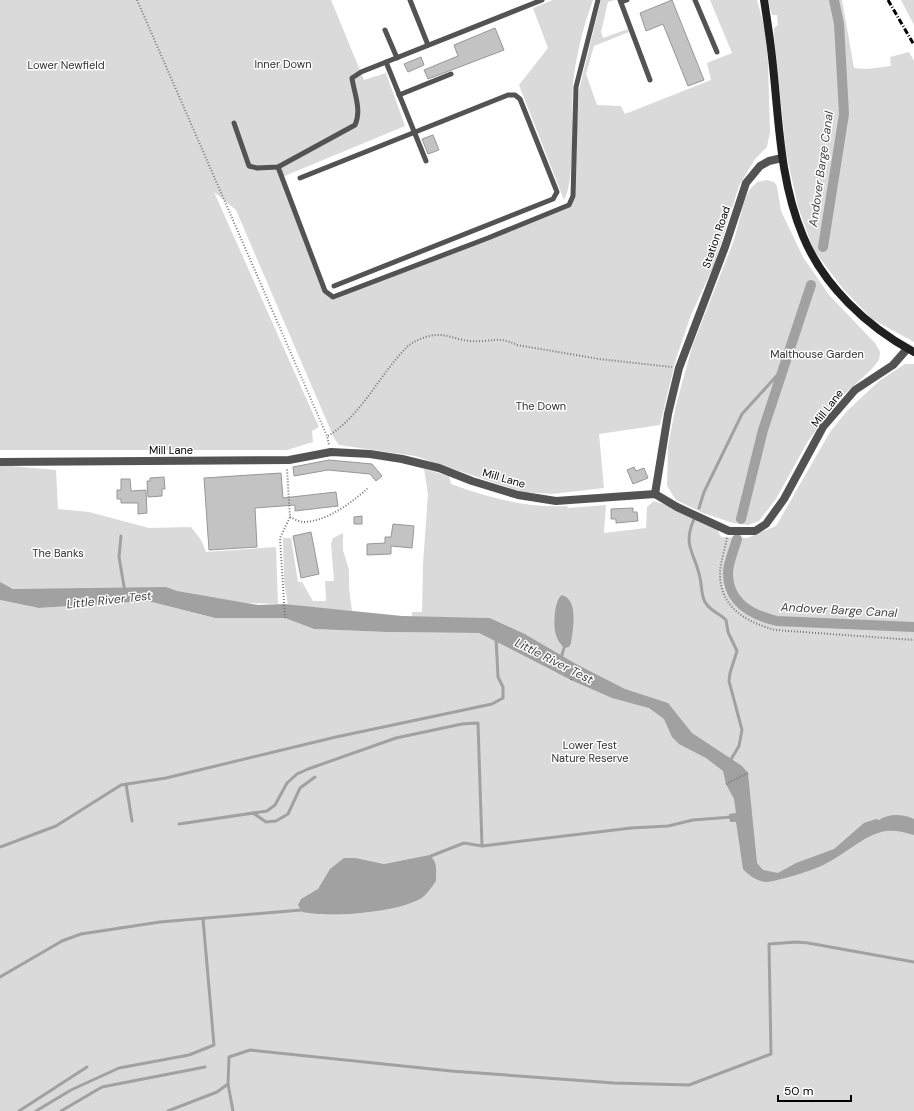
<svg xmlns="http://www.w3.org/2000/svg" width="914" height="1111" font-family="'DM Sans',sans-serif">
	<style>
		.green { fill: #dadada; fill-rule: evenodd }
		.water { fill: #a1a1a1 }
		.lines { fill: none; stroke-linecap: round; stroke-linejoin: round }
		.stream { stroke: #a1a1a1; stroke-width: 3 }
		.canal { stroke: #a1a1a1; stroke-width: 10 }
		.building { fill: #c3c3c3; stroke: #979797 }
		.path { stroke: #757575; stroke-width: 2; stroke-dasharray: 1 2; stroke-linecap: butt }
		.lane { stroke: #535353; stroke-width: 5 }
		.street { stroke: #535353; stroke-width: 8 }
		.secondary { stroke: #202020; stroke-width: 8 }
		.rail { stroke: #000; stroke-width: 3; stroke-dasharray: 6 2 1 2; stroke-linecap: butt }
		.labels { text-anchor: middle; stroke-width: 3; stroke-linejoin: round; paint-order: stroke }
		.park-label { font-size: 11px; fill: #313131; stroke: #fff }
		.street-label { font-size: 11px; fill: #000; stroke: #fff }
		.water-label { font-size: 12px; font-style: italic; fill: #424242; stroke: #fff }
	</style>
	<rect width="100%" height="100%" fill="#fff"/>
	<g class="green">
		<path d="M0,0H331L364,80L386,73L405,126L282,177L325,291L333,297L569,205L573,196L579,90L601,0H615L608,2L601,32L603,38L628,29L629,32L594,46L586,74L597,105L621,106L625,114L711,80L707,63L732,53L710,0H757L765,29L768,62L770,132L767,147L755,159L739,186L714,265L691,315L676,359L660,425L599,434L604,488L552,494L522,492L415,456L339,445L334,438L236,210L214,192L319,427L312,431L313,442L287,450H0Z"/>
		<path d="M553,0H593C583,27 576,56 573,84C571,110 576,182 564,200L519,85L548,48L533,8Z"/>
		<path d="M768,0H842L854,68L867,69L891,66L890,57L909,52L914,61V342L872,319L844,290L815,252L811,243L798,207L786,152L774,36V28L778,25L777,15H772Z"/>
		<path d="M901,0H914V25Z"/>
		<path d="M766,180L774,182L777,186L781,211L803,257L829,295L875,343L880,352L879,360L871,370L839,399L808,441L776,499L759,521L748,525L733,523L703,513L676,500L667,486L668,446L676,405L692,347L734,240L745,199L750,189L757,182Z"/>
		<path d="M905,364H914V1111H0V600L39,608L148,601L215,618H285L314,629L386,632L479,633L557,673L559,654L525,634L490,618L412,617V612H422L423,564L428,494L424,469L449,476L451,484C490,498 526,508 567,506L568,508L606,505L604,533L646,528L647,507L654,501L666,505L717,529L721,537L747,538L776,526L830,432L847,411L879,381ZM429,855L436,881C432,887 427,894 422,898C397,913 330,918 303,912L301,899L313,893L356,858L384,864Z"/>
		<path d="M0,465L56,470L58,509L89,512L149,528L191,527L201,540L206,552L276,547L278,604L58,598L0,586Z"/>
		<path d="M343,533V550L349,570V588L352,611L288,605L284,582L283,538H291L298,582H302L313,601H326L325,581H334L331,544L333,538Z"/>
	</g>
	<g class="water">
		<path d="M0,582L13,589L166,587L177,591L258,605L284,604L402,616L490,618L525,634L576,664L625,689L668,703L692,733L742,766L748,773L757,863L763,870L778,873L796,863L834,849L864,823L876,819L879,820C889,813 903,814 914,819V835C903,832 892,829 881,832C860,838 844,855 825,864C815,870 778,881 767,882C758,882 748,875 743,869L736,822H730L729,814L736,813L734,799L726,784L723,771L706,758L679,744L672,737L664,719L649,708L612,698L571,680L479,633L386,632L314,629L285,618H215L148,601L39,608L0,600Z"/>
		<path d="M562,595C579,600 573,630 571,643L569,647L564,648C561,644 557,640 556,635C553,626 554,600 562,595Z"/>
		<path d="M429,855C438,861 436,871 436,881C432,887 427,894 422,898C397,913 330,918 302,912L298,905L301,899L318,889L330,869L344,858H356L384,864Z"/>
	</g>
	<g class="lines">
		<g class="stream">
			<path d="M699,508L704,492L742,414L782,370"/>
			<path d="M694,519C682,547 695,552 700,578C702,586 701,595 705,602C710,611 719,613 726,620L728,632L737,651L730,673L729,681L742,730L739,746L730,761"/>
			<path d="M121,536L119,557L125,592"/>
			<path d="M561,658L564,648"/>
			<path d="M126,784L132,821"/>
			<path d="M253,813L266,822L276,821L288,814L300,788L315,777"/>
			<path d="M179,824L267,811L275,805L287,783L297,774L308,769L396,738L462,724L478,723L482,846"/>
			<path d="M0,847L56,826L121,785L166,778L336,737L492,704L503,698V687L498,677L496,638"/>
			<path d="M431,856L464,843L482,846L631,828L668,826L693,820L732,817"/>
			<path d="M0,977L62,941L81,934L160,922L301,910"/>
			<path d="M19,1111L87,1067"/>
			<path d="M36,1111L71,1090L119,1068L189,1055L214,1045L203,919"/>
			<path d="M61,1111L102,1087L205,1067"/>
			<path d="M168,1111L217,1092L228,1084"/>
			<path d="M233,1111L228,1084L229,1057L250,1050L451,1071L614,1083L689,1085L771,1054L769,944L797,942L808,943L914,962"/>
		</g>
		<g class="canal">
			<path d="M823,247L844,114L839,24L834,0"/>
			<path d="M741,519L763,430L811,285"/>
			<path d="M737,539C734,550 728,562 728,573C728,603 752,615 777,621L914,627"/>
		</g>
	</g>
	<g class="building">
		<path d="M672,0L704,80L688,86L663,24L646,31L640,13Z"/>
		<path d="M495,28L504,50L428,79L424,70L458,56L454,45Z"/>
		<path d="M421,57L424,65L408,72L404,64Z"/>
		<path d="M433,135L439,150L428,154L422,139Z"/>
		<path d="M329,460L372,464L382,476L376,481L370,474L328,470L294,476L293,467Z"/>
		<path d="M634,467L636,471L644,468L648,478L633,484L627,470Z"/>
		<path d="M281,473L283,498L336,492L338,506L295,511V505L255,508L257,547L209,550L204,478Z"/>
		<path d="M164,477L165,489H162V496L148,497L147,481H150V478Z"/>
		<path d="M121,479H130L131,491L146,490L147,513L138,514V503H121V499H117V490H121Z"/>
		<path d="M633,508V512H637L638,521L616,523V519H611V509Z"/>
		<path d="M362,516V524H354V517Z"/>
		<path d="M393,524L414,526L412,548L391,546V554L367,555V544L385,543V537H391Z"/>
		<path d="M311,532L319,574L301,578L293,536Z"/>
	</g>
	<g class="lines">
		<g class="path">
			<path d="M137,0L327,436L329,445"/>
			<path d="M328,436C362,415 379,375 407,347C413,341 426,336 435,335C447,334 458,340 470,341C491,343 498,335 517,345L599,359L672,367"/>
			<path d="M290,517C294,519 300,522 304,522C328,521 351,503 368,488"/>
			<path d="M727,538C725,549 720,563 720,574C720,608 747,622 775,630L914,640"/>
			<path d="M285,618L280,538L290,517L287,469"/>
			<path d="M571,680L576,664"/>
			<path d="M726,784L748,773"/>
		</g>
		<g class="lane">
			<path d="M410,0L428,45"/>
			<path d="M620,0L650,80"/>
			<path d="M695,0L717,52"/>
			<path d="M621,2L627,0"/>
			<path d="M385,30L397,58"/>
			<path d="M386,62L426,161"/>
			<path d="M399,95L451,74"/>
			<path d="M234,123L249,166L257,168L278,167L355,125C362,110 354,93 352,78L361,72L542,0"/>
			<path d="M278,167L325,291L333,297L488,238L569,205L573,196L576,87L598,0"/>
			<path d="M300,178L508,95H515L520,99L557,192L553,199L334,286"/>
		</g>
		<g class="street">
			<path d="M0,462L289,460L331,452L370,454L402,459L439,468L472,481L518,495L556,501L655,494L677,507L729,531H755L766,524L784,499L823,427L855,390L893,365L907,349"/>
			<path d="M655,494L668,414L679,368L725,247L746,183L760,166L769,161L782,158"/>
		</g>
		<path class="secondary" d="M764,0C767,19 770,38 772,57C779,117 779,179 803,236C823,285 867,327 914,352"/>
		<path class="rail" d="M888,0L914,45"/>
	</g>
	<g class="labels">
		<g class="park-label">
			<text x="283" y="68">Inner Down</text>
			<text x="66" y="69">Lower Newfield</text>
			<text x="817" y="358">Malthouse Garden</text>
			<text x="541" y="410">The Down</text>
			<text x="58" y="557">The Banks</text>
			<text x="590" y="749">Lower Test<tspan x="590" dy="13">Nature Reserve</tspan></text>
		</g>
		<g class="street-label">
			<text transform="translate(716 237) rotate(-71)" y="4">Station Road</text>
			<text transform="translate(827 408) rotate(-52)" y="4">Mill Lane</text>
			<text x="171" y="454">Mill Lane</text>
			<text transform="translate(504 478) rotate(16)" y="4">Mill Lane</text>
		</g>
		<g class="water-label">
			<text transform="translate(821 169) rotate(-82)" y="4">Andover Barge Canal</text>
			<text transform="translate(109 600) rotate(-6)" y="4">Little River Test</text>
			<text transform="translate(839 610) rotate(3)" y="4">Andover Barge Canal</text>
			<text transform="translate(554 661) rotate(27)" y="4">Little River Test</text>
		</g>
	</g>
	<path d="M778 1095v6h73v-6" fill="none" stroke="#000000" stroke-width="2"/>
	<text x="784" y="1095" font-size="12" fill="#000000" stroke="#ffffff" stroke-width="3" paint-order="stroke">50 m</text>
</svg>
